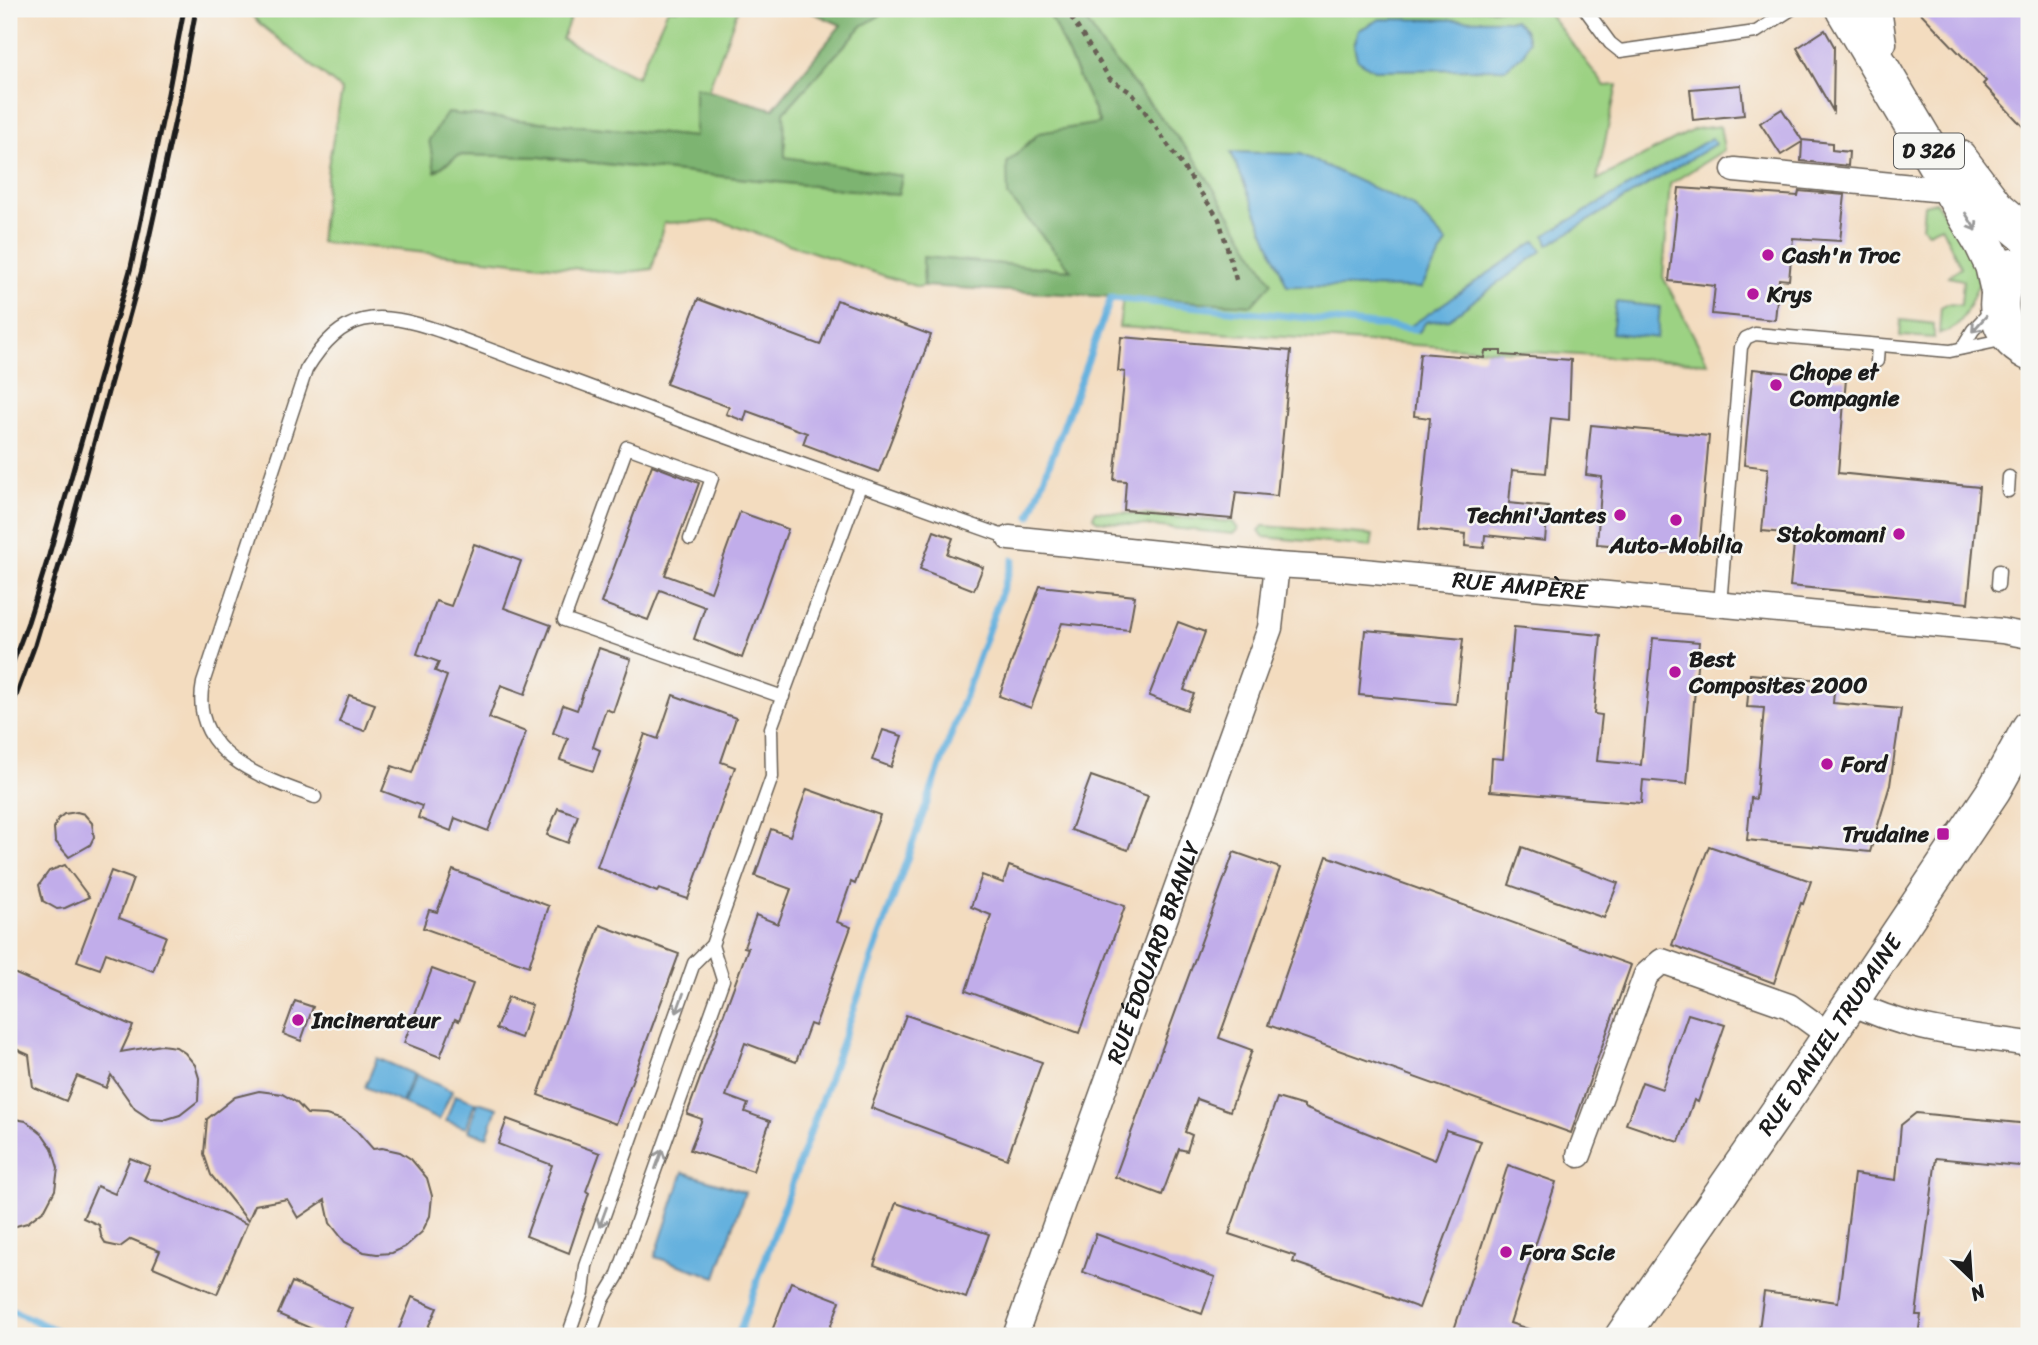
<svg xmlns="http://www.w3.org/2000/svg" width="2038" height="1345" font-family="Sriracha,sans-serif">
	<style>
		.green { fill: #9cd283; stroke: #5c7750; stroke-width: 2 }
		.forest { fill: #7db471; stroke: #4c6846; stroke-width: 2 }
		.water { fill: #65b1de; stroke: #40667d; stroke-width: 2 }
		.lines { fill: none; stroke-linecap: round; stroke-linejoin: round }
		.stream { stroke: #65b1de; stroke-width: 7 }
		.building { fill: #c1adea }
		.lane-casing { stroke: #675f55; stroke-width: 15 }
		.street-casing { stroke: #675f55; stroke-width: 27 }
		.secondary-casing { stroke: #675f55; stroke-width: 36 }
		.primary-casing { stroke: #675f55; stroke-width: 41 }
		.path { stroke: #675f55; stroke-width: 4.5; stroke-dasharray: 5 5; stroke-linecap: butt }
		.lane { stroke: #fff; stroke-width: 12 }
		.street { stroke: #fff; stroke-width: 24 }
		.secondary { stroke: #fff; stroke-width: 33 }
		.primary { stroke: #fff; stroke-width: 38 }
		.rail { stroke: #1c1c1c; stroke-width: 5 }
		.oneway { stroke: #999 }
		.poi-dot { fill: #b5179e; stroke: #f6f6f2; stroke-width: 2.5 }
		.labels { text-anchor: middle; stroke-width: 5; stroke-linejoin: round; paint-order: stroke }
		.shield { fill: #f6f6f2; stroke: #5d5d5c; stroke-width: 2 }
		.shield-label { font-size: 21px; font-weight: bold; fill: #1c1c1c }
		.poi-label { font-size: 23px; font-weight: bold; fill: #1c1c1c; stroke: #f6f6f2; text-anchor: start }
		.street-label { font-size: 23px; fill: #1c1c1c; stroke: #f6f6f2 }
	</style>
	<rect width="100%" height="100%" fill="#f6f6f2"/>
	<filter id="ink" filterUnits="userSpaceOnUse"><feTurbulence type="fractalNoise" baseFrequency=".0143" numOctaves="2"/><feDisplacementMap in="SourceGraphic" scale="14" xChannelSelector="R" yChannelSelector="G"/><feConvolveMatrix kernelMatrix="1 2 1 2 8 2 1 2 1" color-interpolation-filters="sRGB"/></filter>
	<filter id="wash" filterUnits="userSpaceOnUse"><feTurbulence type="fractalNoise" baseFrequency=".00686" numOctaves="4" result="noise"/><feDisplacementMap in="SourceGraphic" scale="28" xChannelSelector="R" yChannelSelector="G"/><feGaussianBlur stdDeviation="1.57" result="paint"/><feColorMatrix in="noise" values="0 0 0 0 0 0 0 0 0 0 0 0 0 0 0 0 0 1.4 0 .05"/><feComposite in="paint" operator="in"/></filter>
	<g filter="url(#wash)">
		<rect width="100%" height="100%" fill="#f3dcbf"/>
		<g class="green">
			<path d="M247,9H574L562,39L637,77L668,9H738L708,91L695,87V137L447,113L436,171L459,155L539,157L898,195L902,176L785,158L784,112L862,26L891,9H1047L1100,124L1046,239L1072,270L923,257L924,286L918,287L719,221L664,223L652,269L620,273L320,242L328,166L342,90L259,23Z"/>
			<path d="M1079,9H1545L1605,86L1617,85L1597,180L1695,129L1720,126L1724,150L1670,184L1663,277L1708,363L1119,327L1123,297L1252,305L1153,107L1102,46Z"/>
			<path d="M1936,202L1973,256L1979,284C1968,304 1965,329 1939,334L1941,307L1947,304L1961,305L1963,280L1948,277L1961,267L1941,226L1928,232L1922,227L1924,205Z"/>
			<path d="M2029,278V326C2015,313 2015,291 2029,278Z"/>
			<path d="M1901,320L1934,324V338L1900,336Z"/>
			<path d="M1095,511L1233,522L1238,529L1233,534L1098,521L1093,517Z"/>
			<path d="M1263,526H1265L1373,535L1371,547L1263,537L1259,531Z"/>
		</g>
		<g class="forest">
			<path d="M804,9H891L862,26L784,112L785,157L902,176L898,195L539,157L459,155L435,171L429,140L447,113L695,137V87L773,109L841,25Z"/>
			<path d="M1047,9H1079L1102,46L1196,160L1272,283L1252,305L924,286L923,257L1071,270L1008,196L1007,163L1039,133L1100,123Z"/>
		</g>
		<g class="water">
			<path d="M1380,19L1515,20L1525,29L1529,41L1524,54L1505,69L1374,70L1357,59L1354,45L1359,30Z"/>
			<path d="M1712,138L1715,144L1548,245L1545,235Z"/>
			<path d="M1231,152L1300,154L1413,206L1447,243L1421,288L1287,286Z"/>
			<path d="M1536,241L1542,251L1449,319L1426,322L1419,332L1406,329Z"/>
			<path d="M1616,302L1660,307L1657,338L1612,333Z"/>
			<path d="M377,1058L414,1074L402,1103L365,1087Z"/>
			<path d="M416,1075L452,1091L439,1120L403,1104Z"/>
			<path d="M455,1095L475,1102L466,1128L446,1121Z"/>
			<path d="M478,1102L497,1108L487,1137L468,1131Z"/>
			<path d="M683,1172L745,1192L716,1277L655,1257Z"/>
		</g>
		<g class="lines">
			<g class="stream">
				<path d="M1030,516L1111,298L1415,329"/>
				<path d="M9,1309L68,1336"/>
				<path d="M738,1336L1013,560"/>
			</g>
		</g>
		<g id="blocks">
			<g class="building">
				<path d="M1917,9H2029V133L1983,84L1986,81Z"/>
				<path d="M1825,30L1834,46L1833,111L1797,48Z"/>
				<path d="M1741,85L1744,115L1693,120L1690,89Z"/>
				<path d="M1782,109L1802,140L1832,143V150L1849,152L1848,166L1801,161L1802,142L1781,155L1760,123Z"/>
				<path d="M1679,188L1798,196L1799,191L1845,195L1840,241L1793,238L1789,280L1779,279L1775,320L1712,314L1715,286L1669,281Z"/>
				<path d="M698,299L820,345L837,300L931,335L879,472L803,444L807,433L747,411L744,421L726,414L729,407L666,384Z"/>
				<path d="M1121,337L1291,351L1277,496L1236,492L1232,519L1124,510L1126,481L1114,480L1125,372L1118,371Z"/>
				<path d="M1485,351H1501V355L1571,360L1569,420L1551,418L1546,473L1512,470L1509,503L1548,507L1545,541L1485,535L1484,548L1465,546L1466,534L1419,529L1430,418L1414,416L1420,353L1484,358Z"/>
				<path d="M1753,369L1846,379L1838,473L1979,487L1968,603L1790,586L1795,534L1762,531L1768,468L1744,465Z"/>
				<path d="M1591,425L1709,436L1699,552L1597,544L1602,477L1586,475Z"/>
				<path d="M652,465L699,483L665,575L711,592L740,512L788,529L742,658L694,639L705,607L660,590L648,620L601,603Z"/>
				<path d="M934,531L953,538L947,554L983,567L974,590L920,569Z"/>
				<path d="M474,544L521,561L504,608L551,625L525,694L501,685L489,718L526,732L488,831L455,818L451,831L418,818L422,806L382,791L392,766L412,773L447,676L435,671L439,662L417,654L436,601L451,606Z"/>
				<path d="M1040,586L1135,596L1129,630L1062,623L1031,708L999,696Z"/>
				<path d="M1178,622L1205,632L1184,690L1194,694L1187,710L1149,696Z"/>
				<path d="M1514,627L1601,635L1594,714L1602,715L1597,761L1641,765L1653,638L1699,642L1687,784L1643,780L1641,803L1490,791L1492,758L1503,759Z"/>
				<path d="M1365,630L1463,639L1456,704L1359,695Z"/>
				<path d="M599,648L631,659L613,712L606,709L593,747L600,750L593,771L560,760L568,739L553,733L563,705L577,710Z"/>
				<path d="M1750,674L1835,681L1833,703L1901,709L1890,785L1870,852L1747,840L1751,798L1756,799L1764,708L1747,707Z"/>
				<path d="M349,695L375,704L365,731L339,722Z"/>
				<path d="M673,695L736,718L721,762L735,767L688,899L659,889L657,892L597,867L645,734L658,739Z"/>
				<path d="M883,730L902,736L891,767L872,760Z"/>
				<path d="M1091,776L1148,796L1128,850L1071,830Z"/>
				<path d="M807,789L880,815L855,884L851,882L837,922L851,927L815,1026L810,1024L796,1062L745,1043L726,1096L748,1104L745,1112L770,1121L753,1171L690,1150L702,1119L687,1114L748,948L744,947L756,915L778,924L791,889L755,876L771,829L790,836Z"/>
				<path d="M558,808L578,815L568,843L547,835Z"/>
				<path d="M77,812L84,814L92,823L94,837L90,845L69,857L55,841L54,828L58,819L64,814Z"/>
				<path d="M1709,846L1811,881L1803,904L1801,903L1774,983L1672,945Z"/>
				<path d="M1522,847L1618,883L1604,918L1509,885Z"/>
				<path d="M1234,852L1280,868L1219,1038L1252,1050L1230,1111L1197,1099L1185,1132L1192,1135L1187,1151L1179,1149L1162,1195L1115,1177Z"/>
				<path d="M1327,856L1631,965L1571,1133L1268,1025Z"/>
				<path d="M65,865L89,897L65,908L57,909L43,901L39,885L49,871Z"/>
				<path d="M1009,866L1125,906L1079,1033L966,991L991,915L971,907L982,875L1003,883Z"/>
				<path d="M453,870L549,906L529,966L423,928L429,910L437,912Z"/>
				<path d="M111,871L133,879L119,918L166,936L153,971L106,953L100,969L77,961Z"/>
				<path d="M600,925L679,954L616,1124L538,1095Z"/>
				<path d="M432,969L473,984L459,1021L455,1019L440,1057L404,1043Z"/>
				<path d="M9,971L133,1026L121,1052L161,1045L176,1047L185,1053L195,1065L199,1078L198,1101L180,1115L164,1120L150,1119L135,1109L111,1075L106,1088L77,1076L66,1101L33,1087L29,1055L9,1046Z"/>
				<path d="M508,997L532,1005L521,1038L496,1029Z"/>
				<path d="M295,1001L313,1007L301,1041L283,1034Z"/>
				<path d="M1688,1014L1725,1025L1698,1102L1694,1100L1679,1142L1626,1124L1642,1082L1662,1089Z"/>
				<path d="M906,1015L1042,1062L1007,1159L871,1108Z"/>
				<path d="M259,1091L282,1094L296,1102L307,1114L326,1115L343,1120L357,1131L373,1149L382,1148L400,1152L411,1159L427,1178L432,1196L430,1216L422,1232L405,1247L392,1253L377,1254L364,1252L345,1242L330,1223L325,1200L298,1218L287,1199L255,1205L248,1221L211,1175L204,1154L207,1119L235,1097Z"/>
				<path d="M1277,1098L1304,1106V1108L1435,1160L1446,1130L1481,1141L1419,1308L1384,1295V1293L1293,1262L1295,1256L1229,1234Z"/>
				<path d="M1916,1113L2029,1124V1167L1936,1158L1916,1315H1921L1918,1336H1758L1764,1292L1838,1302L1854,1174L1896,1180L1901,1125Z"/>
				<path d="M9,1118L26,1121L43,1135L52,1148L58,1168L55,1190L45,1209L27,1223L9,1228Z"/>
				<path d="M507,1119L600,1153L586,1191L589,1193L569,1253L526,1236L552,1165L498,1144Z"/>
				<path d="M130,1158L150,1166L144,1180L247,1224L217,1294L153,1267L160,1251L131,1239L120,1247L106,1244L101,1236L99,1225L83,1218L97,1186L115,1194Z"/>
				<path d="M1508,1165L1556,1182L1510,1323L1541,1333V1336H1452Z"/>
				<path d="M896,1203L989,1234L966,1298L874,1265Z"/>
				<path d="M1096,1234L1215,1277L1202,1314L1083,1272Z"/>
				<path d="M292,1282L353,1309L341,1336H328L278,1314Z"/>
				<path d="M791,1282L840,1301L827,1336H770Z"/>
				<path d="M412,1297L437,1308L424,1336H396Z"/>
			</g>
		</g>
	</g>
	<g filter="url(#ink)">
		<use href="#blocks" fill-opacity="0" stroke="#675f55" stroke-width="2"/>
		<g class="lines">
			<defs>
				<g id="lane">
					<path d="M1585,9L1610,43L1620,51L1756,32L1792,9"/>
					<path d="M1962,348L1973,330L1992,310"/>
					<path d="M1877,361L1878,345"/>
					<path d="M2008,491L2009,477"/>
					<path d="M690,539L712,478L627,447L564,620L783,697"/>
					<path d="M1998,585L1999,571"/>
					<path d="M1720,605L1741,347L1746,338L1755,334L1950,351L2006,339"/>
					<path d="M315,797C262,778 189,754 203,683L306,370C343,309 378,310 440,331L709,431L1009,538"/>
					<path d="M568,1336L583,1293L586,1266L694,963L712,945L772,777L771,728L860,486"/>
					<path d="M590,1336L603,1300L617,1277L723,980L712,945"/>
				</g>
				<g id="street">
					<path d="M1879,9L1884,43"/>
					<path d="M1734,170L1934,189L1949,187"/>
					<path id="s1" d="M1009,538L1277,565L1342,569L2002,631L2029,636"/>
					<path d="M1851,1002C1906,1031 1969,1035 2029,1044"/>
					<path d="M1579,1155L1646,975L1662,961L1789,1006L1829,1035"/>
					<path id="s2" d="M1015,1336L1270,628L1277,565"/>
				</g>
				<g id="secondary">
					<path id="s3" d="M1622,1336L1800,1079L1994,790L2029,727"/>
				</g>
				<g id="primary">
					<path d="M1845,9L1983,242L1994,265L2000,291"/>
					<path d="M1958,159L1995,208L2029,237"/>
					<path d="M2013,268C1990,296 1996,334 2029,351"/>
				</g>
			</defs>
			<use href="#lane" class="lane-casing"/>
			<use href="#street" class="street-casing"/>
			<use href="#secondary" class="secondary-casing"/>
			<use href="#primary" class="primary-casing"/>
			<path class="path" d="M1066,9L1110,79L1132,93L1219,219L1237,283"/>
			<use href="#lane" class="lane"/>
			<use href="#street" class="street"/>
			<use href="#secondary" class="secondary"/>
			<use href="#primary" class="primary"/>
			<g class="rail">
				<path d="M9,673L28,622L49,555L131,267L167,99L184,9"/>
				<path d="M9,715L35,645L70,529L142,270L179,102L196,9"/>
			</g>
		</g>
		<defs><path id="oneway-shaft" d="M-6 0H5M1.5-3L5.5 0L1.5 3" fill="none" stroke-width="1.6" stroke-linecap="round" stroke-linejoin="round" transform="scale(1.75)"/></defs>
		<g class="oneway">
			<use href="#oneway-shaft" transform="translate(1971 222) rotate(58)"/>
			<use href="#oneway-shaft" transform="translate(1979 324) rotate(132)"/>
			<use href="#oneway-shaft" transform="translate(680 1003) rotate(110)"/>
			<use href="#oneway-shaft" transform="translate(659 1159) rotate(-70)"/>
			<use href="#oneway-shaft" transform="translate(603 1217) rotate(110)"/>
		</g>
	</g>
	<g class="poi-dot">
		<circle cx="1768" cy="255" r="7"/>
		<circle cx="1753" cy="294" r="7"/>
		<circle cx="1776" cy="385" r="7"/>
		<circle cx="1620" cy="515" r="7"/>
		<circle cx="1676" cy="520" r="7"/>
		<circle cx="1899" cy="534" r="7"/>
		<circle cx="1675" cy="672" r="7"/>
		<circle cx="1827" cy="764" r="7"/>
		<rect x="1936" y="827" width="14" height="14" rx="3.5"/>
		<circle cx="298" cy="1020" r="7"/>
		<circle cx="1506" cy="1252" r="7"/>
	</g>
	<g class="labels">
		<rect class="shield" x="1894" y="133.5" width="70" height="35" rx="5"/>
		<g class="shield-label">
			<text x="1929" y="158">D 326</text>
		</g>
		<g class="poi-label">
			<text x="1782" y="263">Cash'n Troc</text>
			<text x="1767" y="302">Krys</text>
			<text x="1790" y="380">Chope et<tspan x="1790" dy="26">Compagnie</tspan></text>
			<text x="1606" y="523" text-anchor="end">Techni'Jantes</text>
			<text x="1885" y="542" text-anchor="end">Stokomani</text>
			<text x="1676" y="553" text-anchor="middle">Auto-Mobilia</text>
			<text x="1689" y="667">Best<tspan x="1689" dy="26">Composites 2000</tspan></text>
			<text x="1841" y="772">Ford</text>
			<text x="1929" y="842" text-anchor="end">Trudaine</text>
			<text x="312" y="1028">Incinerateur</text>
			<text x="1520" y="1260">Fora Scie</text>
		</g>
		<g class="street-label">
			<text dy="8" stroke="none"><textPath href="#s1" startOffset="513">RUE AMPÈRE</textPath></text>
			<text dy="8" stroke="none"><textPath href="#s2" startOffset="408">RUE ÉDOUARD BRANLY</textPath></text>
			<text dy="8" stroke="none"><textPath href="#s3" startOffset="366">RUE DANIEL TRUDAINE</textPath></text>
		</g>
	</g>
	<rect width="2038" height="1345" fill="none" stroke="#f6f6f2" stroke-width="35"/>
	<g transform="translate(1971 1278) rotate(155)" stroke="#f6f6f2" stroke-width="5" paint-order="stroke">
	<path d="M0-5L12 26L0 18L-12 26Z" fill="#1c1c1c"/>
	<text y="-10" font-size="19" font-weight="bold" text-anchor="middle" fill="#1c1c1c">N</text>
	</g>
</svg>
